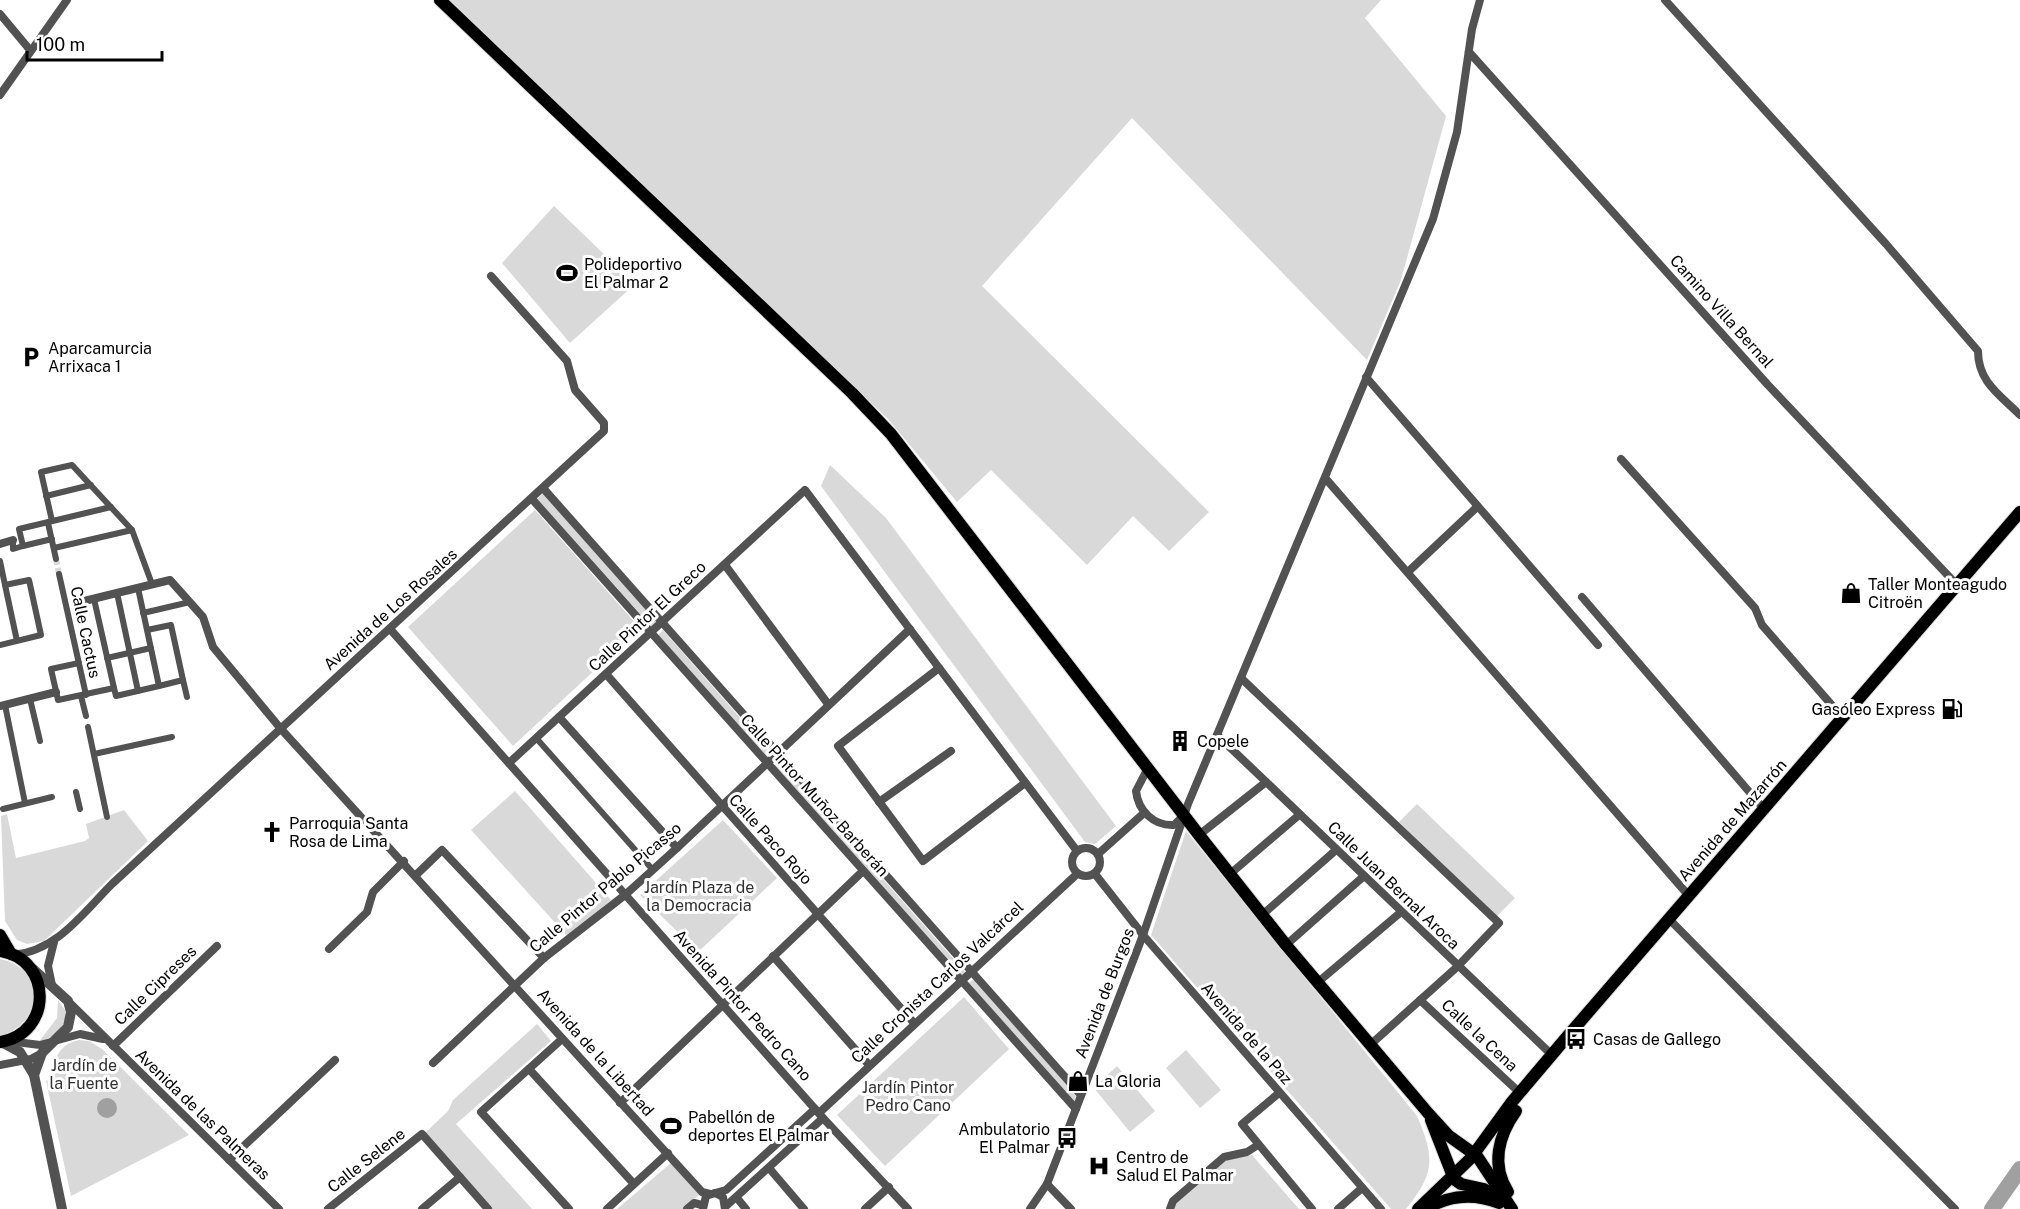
<svg xmlns="http://www.w3.org/2000/svg" width="2020" height="1209" font-family="'Public Sans',sans-serif">
	<style>
		.green { fill: #d9d9d9 }
		.water { fill: #a0a0a0 }
		.lines { fill: none; stroke-linecap: round; stroke-linejoin: round }
		.river { stroke: #a0a0a0; stroke-width: 16 }
		.pedestrian-tunnel { stroke: #d9d9d9; stroke-width: 6; stroke-dasharray: 6 3; stroke-linecap: butt }
		.primary-casing { stroke: #dbdbdb; stroke-width: 14 }
		.pedestrian { stroke: #525252; stroke-width: 6 }
		.minor { stroke: #525252; stroke-width: 8 }
		.tertiary { stroke: #525252; stroke-width: 10 }
		.primary { stroke: #000; stroke-width: 12 }
		.labels { text-anchor: middle; stroke-width: 6; stroke-linejoin: round; paint-order: stroke }
		.poi-label { font-size: 16px; fill: #000; stroke: #fff; text-anchor: start }
		.street-label { font-size: 16px; fill: #000; stroke: #fff }
		.park-label { font-size: 16px; fill: #303030; stroke: #fff }
	</style>
	<rect width="100%" height="100%" fill="#fff"/>
	<g class="green">
		<path d="M444,0H1381L1365,18L1446,116L1401,280L1367,360L1132,118L982,286L1209,512L1169,551L1133,516L1087,565L991,470L957,502L888,419Z"/>
		<path d="M554,206L635,284L570,343L502,263Z"/>
		<path d="M830,465L886,518L1116,826L1095,844L1085,842L821,486Z"/>
		<path d="M543,493L657,622L652,627L537,499Z"/>
		<path d="M535,510L640,628L513,746L408,627Z"/>
		<path d="M663,630L772,754L767,758L658,635Z"/>
		<path d="M779,761L966,973L963,977L773,766Z"/>
		<path d="M515,791L611,900L568,937L471,830Z"/>
		<path d="M1417,804L1515,898L1496,917L1399,822Z"/>
		<path d="M124,810L148,841L44,941L27,944L17,940L5,921L1,816L7,814L16,858L85,841L89,838L86,824Z"/>
		<path d="M723,820L777,878L698,952L640,895Z"/>
		<path d="M1186,831L1417,1116C1435,1158 1435,1173 1406,1209H1391L1151,935Z"/>
		<path d="M0,959C47,969 44,1023 0,1036Z"/>
		<path d="M974,979L1076,1096L1074,1103L968,983Z"/>
		<path d="M964,997L1009,1049L885,1166L837,1115Z"/>
		<path d="M58,1000L65,1010V1022L53,1036L38,1043L57,1018Z"/>
		<path d="M537,1024L551,1041L456,1124L532,1209H489L425,1133L448,1111L453,1100Z"/>
		<path d="M79,1040L89,1041L102,1049L189,1135L71,1196L46,1081L53,1078C53,1059 59,1044 79,1040Z"/>
		<path d="M1186,1050L1221,1090L1200,1108L1166,1068Z"/>
		<path d="M1117,1066L1155,1111L1130,1132L1094,1088Z"/>
		<path d="M1252,1155L1299,1209H1174L1176,1202L1226,1160Z"/>
		<path d="M671,1163L699,1195L682,1209H617Z"/>
	</g>
	<circle class="water" cx="107" cy="1108" r="10"/>
	<g class="lines">
		<path class="river" d="M1992,1209L2020,1169"/>
		<path class="pedestrian-tunnel" d="M56,559L59,574"/>
		<defs>
			<g id="primary">
				<path d="M440,0L852,393L891,434L1199,835L1286,945L1428,1113L1449,1136L1477,1156L1512,1209"/>
				<path d="M0,935L11,954"/>
				<path d="M0,951C53,959 53,1034 0,1042"/>
				<path d="M1431,1120L1454,1179L1461,1184L1484,1189L1502,1200"/>
				<path d="M1508,1192C1491,1165 1498,1136 1516,1111"/>
				<path d="M1418,1209L1471,1158L1511,1103L1566,1038L2020,512"/>
				<path d="M1426,1209C1449,1195 1473,1193 1499,1203"/>
			</g>
		</defs>
		<use href="#primary" class="primary-casing"/>
		<g class="pedestrian">
			<path d="M46,496L91,485"/>
			<path d="M52,521L41,472L72,465L132,530L152,584"/>
			<path d="M48,523L56,559"/>
			<path d="M13,540V549L23,546L19,529L111,507"/>
			<path d="M23,546L52,539"/>
			<path d="M54,548L132,530"/>
			<path d="M0,561L5,585"/>
			<path d="M59,574L86,695"/>
			<path d="M138,588L159,686L183,680L171,625L147,630"/>
			<path d="M117,593L138,691"/>
			<path d="M94,599L114,688"/>
			<path d="M143,613L190,602"/>
			<path d="M0,645L41,635L29,580L5,585L17,641"/>
			<path d="M107,658L151,648"/>
			<path d="M79,663L51,669L58,700L114,688L116,696L159,686"/>
			<path d="M183,680L187,697"/>
			<path d="M81,696L86,716"/>
			<path d="M30,699L40,741"/>
			<path d="M5,705L25,803"/>
			<path d="M88,727L107,817"/>
			<path d="M537,739L653,870"/>
			<path d="M94,754L172,737"/>
			<path d="M76,792L80,809"/>
			<path d="M3,809L52,797"/>
		</g>
		<g class="minor">
			<path d="M1665,0L1886,244L1978,351C1978,382 2000,395 2020,415"/>
			<path d="M0,14L30,50"/>
			<path d="M1469,52L1768,385L1957,585"/>
			<path d="M0,95L67,0"/>
			<path d="M1366,377L1598,645"/>
			<path d="M1621,459L1755,608L1762,625L1843,718"/>
			<path d="M1326,479L1689,896"/>
			<path d="M543,488L1081,1095"/>
			<path d="M532,499L1076,1109"/>
			<path d="M0,544L13,540"/>
			<path d="M725,565L828,704"/>
			<path d="M1409,571L1477,507"/>
			<path d="M1582,597L1764,809"/>
			<path d="M76,603L170,580L203,617L213,647L281,729L702,1192L710,1194"/>
			<path d="M390,629L823,1118L908,1209"/>
			<path d="M939,668L838,746L923,861L1025,783"/>
			<path d="M606,674L914,1023"/>
			<path d="M1241,678L1499,923L1457,967L1370,1045"/>
			<path d="M0,706L56,692"/>
			<path d="M559,717L677,848"/>
			<path d="M1217,735L1552,1055"/>
			<path d="M509,763L805,490L1077,851"/>
			<path d="M1148,768L1136,791C1138,811 1154,826 1174,825L1181,818"/>
			<path d="M879,802L951,751"/>
			<path d="M1199,835L1266,782"/>
			<circle cx="1086" cy="862" r="14"/>
			<path d="M1098,854L1144,813"/>
			<path d="M1095,874L1143,935L1381,1209"/>
			<path d="M1230,874L1299,815"/>
			<path d="M416,875L442,850L544,958"/>
			<path d="M1262,915L1336,850"/>
			<path d="M1669,919L1955,1209"/>
			<path d="M1286,945L1364,876"/>
			<path d="M329,949L367,912L373,892L404,861"/>
			<path d="M13,955C57,951 83,913 112,884L604,431V423L575,390L567,361L491,276"/>
			<path d="M773,956L869,1065"/>
			<path d="M1317,983L1401,912"/>
			<path d="M52,985L48,966L54,942"/>
			<path d="M1420,1000L1520,1093"/>
			<path d="M68,1001L279,1209"/>
			<path d="M562,1039L481,1112L569,1209"/>
			<path d="M8,1041L40,1045L80,1034L103,1039"/>
			<path d="M113,1046L217,946"/>
			<path d="M433,1063L544,958L625,895L677,848L910,629"/>
			<path d="M0,1065L31,1059L42,1053"/>
			<path d="M529,1069L634,1184"/>
			<path d="M1279,1093L1242,1124L1312,1209"/>
			<path d="M620,1103L863,871"/>
			<path d="M819,1113L1077,874"/>
			<path d="M229,1160L335,1060"/>
			<path d="M769,1168L804,1209"/>
			<path d="M1047,1184L1071,1209"/>
			<path d="M715,1193L726,1190L815,1109"/>
			<path d="M737,1198L746,1209"/>
			<path d="M726,1206L823,1118"/>
			<path d="M328,1209L422,1134L488,1209"/>
			<path d="M422,1209L460,1177"/>
			<path d="M607,1209L668,1153"/>
			<path d="M687,1209L694,1203L702,1205"/>
			<path d="M703,1209L706,1196L715,1193L723,1197L725,1209"/>
			<path d="M865,1209L889,1187"/>
			<path d="M1030,1209L1047,1184L1143,935L1188,804L1433,219L1457,132L1472,29L1480,0"/>
			<path d="M1170,1209L1173,1201L1224,1157L1247,1152L1258,1145"/>
			<path d="M1338,1209L1362,1188"/>
		</g>
		<g class="tertiary">
			<path d="M33,969L68,1001L71,1012L68,1027L42,1053L34,1075"/>
			<path d="M1,1042L20,1052L34,1075L62,1209"/>
		</g>
		<use href="#primary" class="primary"/>
	</g>
	<defs>
		<symbol id="stadium-bare" viewBox="-9 -9 18 18"><path d="M0-5a6.5 5 0 1 0 0 10a6.5 5 0 1 0 0-10ZM-3.5-1.8h7v3.6h-7Z" fill="#000" stroke="#fff" stroke-width="2.5" paint-order="stroke"/></symbol>
		<symbol id="parking-bare" viewBox="-9 -9 18 18"><path d="M-3.5-5.5H1a3.5 3.5 0 0 1 0 7H-1V5.5H-3.5ZM-1-3.4V-.6H.8a1.4 1.4 0 0 0 0-2.8Z" fill="#000" stroke="#fff" stroke-width="2.5" paint-order="stroke"/></symbol>
		<symbol id="shop-bare" viewBox="-9 -9 18 18"><path d="M-5-2.5h2.3a2.7 3.5 0 0 1 5.4 0H5L5.5 6h-11ZM-1.5-2.5h3a1.5 2.3 0 0 0-3 0Z" fill="#000" stroke="#fff" stroke-width="2.5" paint-order="stroke"/></symbol>
		<symbol id="fuel-bare" viewBox="-9 -9 18 18"><path d="M-5.5-6h7V0h2V4h1.3V-2.5L3-4.5l.8-.8L6-3V5H2.5V1h-1V6h-7ZM-4.2-4.7v3.2H.2V-4.7Z" fill="#000" stroke="#fff" stroke-width="2.5" paint-order="stroke"/></symbol>
		<symbol id="building-bare" viewBox="-9 -9 18 18"><path d="M-4-6H4V6H1V3H-1V6H-4ZM-2.5-4.3h1.7v1.8h-1.7ZM.8-4.3h1.7v1.8H.8ZM-2.5-1h1.7V.8h-1.7ZM.8-1h1.7V.8H.8Z" fill="#000" stroke="#fff" stroke-width="2.5" paint-order="stroke"/></symbol>
		<symbol id="church-bare" viewBox="-9 -9 18 18"><path d="M-1.2-6h2.4v3.5h3.3v2.4h-3.3V6h-2.4V-.1h-3.3v-2.4h3.3Z" fill="#000" stroke="#fff" stroke-width="2.5" paint-order="stroke"/></symbol>
		<symbol id="bus-bare" viewBox="-9 -9 18 18"><path d="M-5-6H5V4H4V6H2V4H-2V6H-4V4H-5ZM-3.5-4V0h7V-4ZM-3.5 1.2v1.5H-2V1.2ZM2 1.2v1.5H3.5V1.2Z" fill="#000" stroke="#fff" stroke-width="2.5" paint-order="stroke"/></symbol>
		<symbol id="hospital-bare" viewBox="-9 -9 18 18"><path d="M-5-5h3v3.5h4V-5h3V5h-3V1.5h-4V5h-3Z" fill="#000" stroke="#fff" stroke-width="2.5" paint-order="stroke"/></symbol>
	</defs>
	<g fill-rule="evenodd">
		<use href="#stadium-bare" x="552" y="258" width="30" height="30"/>
		<use href="#parking-bare" x="16" y="342" width="30" height="30"/>
		<use href="#shop-bare" x="1836" y="578" width="30" height="30"/>
		<use href="#fuel-bare" x="1937" y="694" width="30" height="30"/>
		<use href="#building-bare" x="1165" y="726" width="30" height="30"/>
		<use href="#church-bare" x="257" y="817" width="30" height="30"/>
		<use href="#bus-bare" x="1561" y="1024" width="30" height="30"/>
		<use href="#shop-bare" x="1063" y="1066" width="30" height="30"/>
		<use href="#stadium-bare" x="656" y="1111" width="30" height="30"/>
		<use href="#bus-bare" x="1052" y="1123" width="30" height="30"/>
		<use href="#hospital-bare" x="1084" y="1151" width="30" height="30"/>
	</g>
	<g class="labels">
		<g class="poi-label">
			<text x="584" y="270">Polideportivo<tspan x="584" dy="18">El Palmar 2</tspan></text>
			<text x="48" y="354">Aparcamurcia<tspan x="48" dy="18">Arrixaca 1</tspan></text>
			<text x="1868" y="590">Taller Monteagudo<tspan x="1868" dy="18">Citroën</tspan></text>
			<text x="1935" y="715" text-anchor="end">Gasóleo Express</text>
			<text x="1197" y="747">Copele</text>
			<text x="289" y="829">Parroquia Santa<tspan x="289" dy="18">Rosa de Lima</tspan></text>
			<text x="1593" y="1045">Casas de Gallego</text>
			<text x="1095" y="1087">La Gloria</text>
			<text x="688" y="1123">Pabellón de<tspan x="688" dy="18">deportes El Palmar</tspan></text>
			<text x="1050" y="1135" text-anchor="end">Ambulatorio<tspan x="1050" dy="18">El Palmar</tspan></text>
			<text x="1116" y="1163">Centro de<tspan x="1116" dy="18">Salud El Palmar</tspan></text>
		</g>
		<g class="street-label">
			<text transform="translate(1722 311) rotate(48)" y="6">Camino Villa Bernal</text>
			<text transform="translate(390 609) rotate(-42)" y="6">Avenida de Los Rosales</text>
			<text transform="translate(647 616) rotate(-43)" y="6">Calle Pintor El Greco</text>
			<text transform="translate(86 632) rotate(78)" y="6">Calle Cactus</text>
			<text transform="translate(815 795) rotate(48)" y="6">Calle Pintor Muñoz Barberán</text>
			<text transform="translate(1732 820) rotate(-49)" y="6">Avenida de Mazarrón</text>
			<text transform="translate(771 839) rotate(48)" y="6">Calle Paco Rojo</text>
			<text transform="translate(1394 885) rotate(44)" y="6">Calle Juan Bernal Aroca</text>
			<text transform="translate(605 887) rotate(-40)" y="6">Calle Pintor Pablo Picasso</text>
			<text transform="translate(937 982) rotate(-43)" y="6">Calle Cronista Carlos Valcárcel</text>
			<text transform="translate(155 985) rotate(-44)" y="6">Calle Cipreses</text>
			<text transform="translate(1104 993) rotate(-69)" y="6">Avenida de Burgos</text>
			<text transform="translate(743 1005) rotate(48)" y="6">Avenida Pintor Pedro Cano</text>
			<text transform="translate(1247 1033) rotate(49)" y="6">Avenida de la Paz</text>
			<text transform="translate(1480 1035) rotate(43)" y="6">Calle la Cena</text>
			<text transform="translate(596 1052) rotate(48)" y="6">Avenida de la Libertad</text>
			<text transform="translate(203 1114) rotate(44)" y="6">Avenida de las Palmeras</text>
			<text transform="translate(366 1160) rotate(-38)" y="6">Calle Selene</text>
		</g>
		<g class="park-label">
			<text x="699" y="893">Jardín Plaza de<tspan x="699" dy="18">la Democracia</tspan></text>
			<text x="84" y="1071">Jardín de<tspan x="84" dy="18">la Fuente</tspan></text>
			<text x="908" y="1093">Jardín Pintor<tspan x="908" dy="18">Pedro Cano</tspan></text>
		</g>
	</g>
	<path d="M27 51v9h135v-9" fill="none" stroke="#000000" stroke-width="3"/>
	<text x="36" y="51" font-size="18" fill="#000000" stroke="#ffffff" stroke-width="4.5" paint-order="stroke">100 m</text>
</svg>
